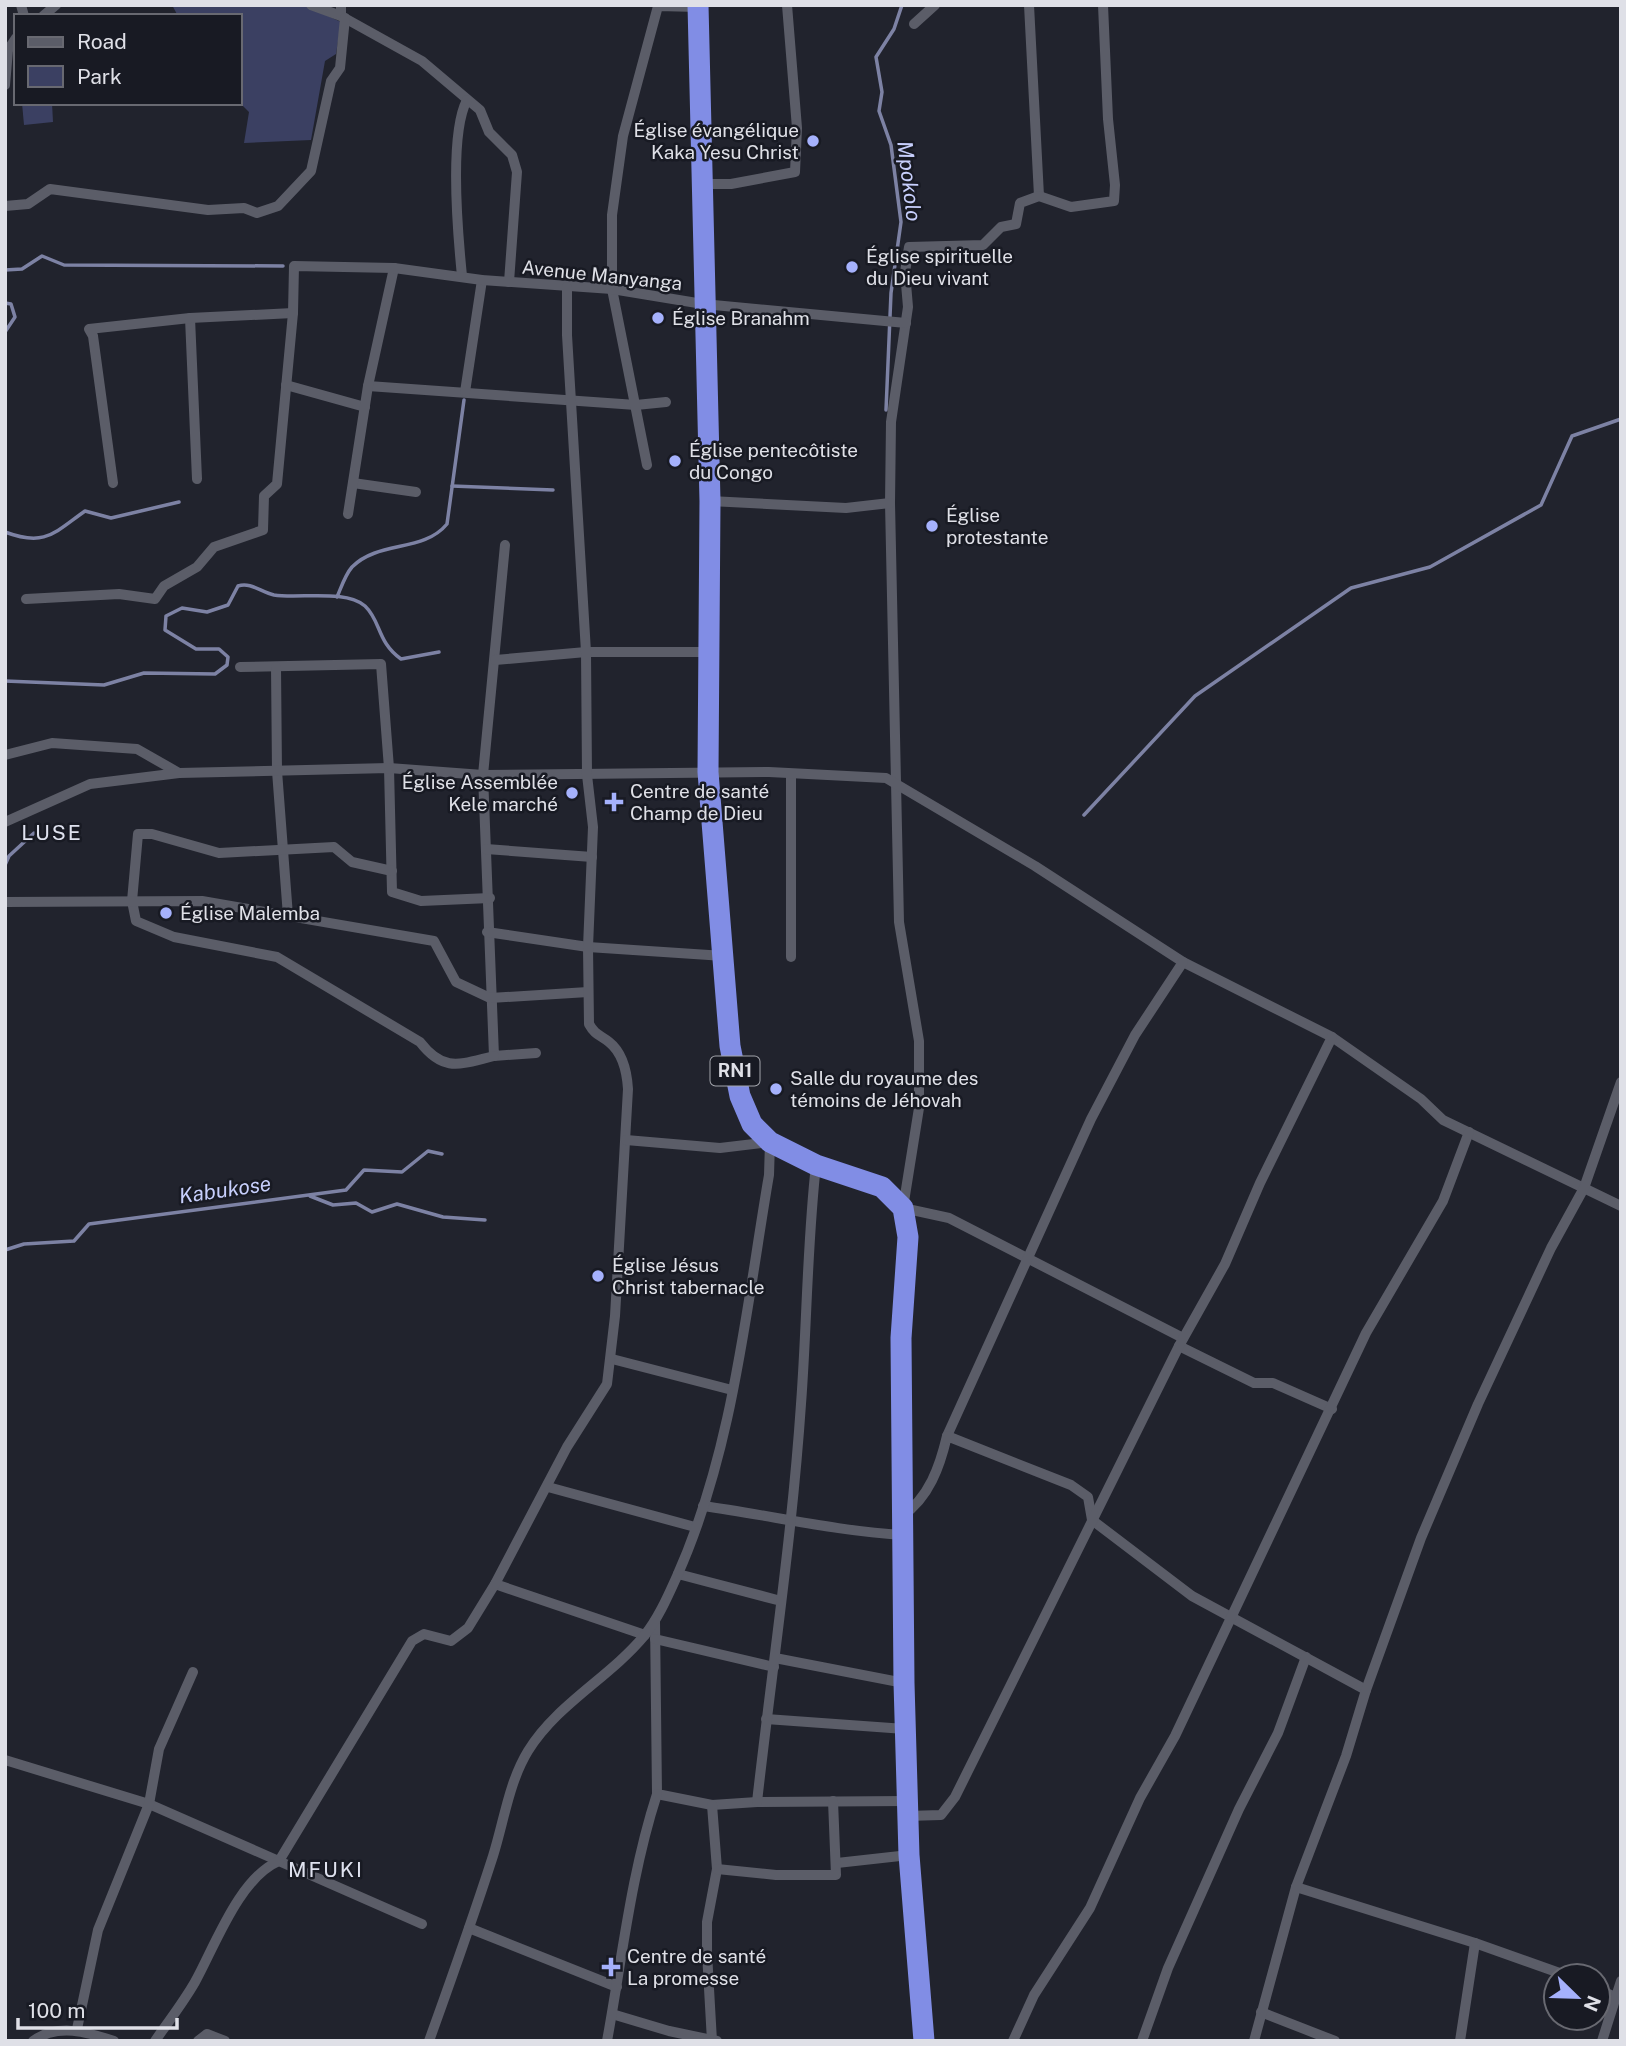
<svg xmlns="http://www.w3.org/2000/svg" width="1626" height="2046" font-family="'Public Sans',sans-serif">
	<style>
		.green { fill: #3b4062 }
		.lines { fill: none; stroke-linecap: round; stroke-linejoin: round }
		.stream { stroke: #7d82a4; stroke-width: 3.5 }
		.street { stroke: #5b5d68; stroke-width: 10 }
		.highway { stroke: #818de5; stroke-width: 21 }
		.poi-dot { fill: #a5b1fc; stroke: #181a23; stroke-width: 2.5 }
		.labels { text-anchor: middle; stroke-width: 5; stroke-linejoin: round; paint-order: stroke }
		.shield { fill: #181a23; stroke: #a3a5ac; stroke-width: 2 }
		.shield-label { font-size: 18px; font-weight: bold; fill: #dfe0e7 }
		.poi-label { font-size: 19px; fill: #dfe0e7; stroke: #181a23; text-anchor: start }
		.street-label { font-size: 19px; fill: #dfe0e7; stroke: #181a23 }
		.water-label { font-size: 21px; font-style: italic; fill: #c7cffc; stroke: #181a23 }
		.neighbourhood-label { font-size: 21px; letter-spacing: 2px; fill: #dee1ee; stroke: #181a23 }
	</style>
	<rect width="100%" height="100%" fill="#21232d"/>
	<g class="green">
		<path d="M172,5H304L341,22L336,54L325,61L311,140L244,143L249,112L240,103V16H178Z"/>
		<path d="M22,103H52L53,122L24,125Z"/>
	</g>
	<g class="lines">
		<g class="stream">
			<path d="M5,270L22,269L42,256L64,265L283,266"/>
			<path d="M5,303L11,304L15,317L5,332"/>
			<path d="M886,410L891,293L901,222L891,145L879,111L882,92L876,57L894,29L902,5"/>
			<path d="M452,486L553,490"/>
			<path d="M5,532C45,547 54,533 85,511L111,518L179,502"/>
			<path d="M337,597C341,588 345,575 352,567C379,540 423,553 447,524L464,400"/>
			<path d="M5,681L104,685L144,673L215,674L227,665L228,657L219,649H196L165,630L166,616L182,608L207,612L228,605L238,586C251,582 261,592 274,595C298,599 346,589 365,606C381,621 377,642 401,659L439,652"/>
			<path d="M1084,815L1195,696L1351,588L1430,567L1541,505L1572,436L1621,419"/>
			<path d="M5,865L9,856L34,833"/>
			<path d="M310,1196L333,1205L356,1203L372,1212L397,1204L443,1217L485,1220"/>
			<path d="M5,1250L24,1244L74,1241L89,1224L346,1190L364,1170L402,1172L428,1151L442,1154"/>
		</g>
		<g class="street">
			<path d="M21,5L24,16"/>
			<path d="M311,5L341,16"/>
			<path d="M341,5V16L422,61L480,110L489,132L512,155L517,172L509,282"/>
			<path d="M1029,5L1039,196"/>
			<path d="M1103,5L1108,119L1115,185L1114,201L1071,207L1039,196L1020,203L1016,224L1001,227L983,245L909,247L905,272L908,307L891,422L890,503L899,922L919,1041V1108L903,1208L949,1218L1183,1338"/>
			<path d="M43,16L56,5"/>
			<path d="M914,24L935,5"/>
			<path d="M5,85L8,50L16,38"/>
			<path d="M701,184H731L795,172L797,128L787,5"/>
			<path d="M5,206L28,204L50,189L208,210L244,208L257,213L278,206L311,171L331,81L340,68L345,18"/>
			<path d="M462,276C458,236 449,134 467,100"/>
			<path d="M190,318L197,479"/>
			<path d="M286,385L365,407"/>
			<path d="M368,386L636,405L666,402"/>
			<path d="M465,392L482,280"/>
			<path d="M647,465L612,289V215L623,136L658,6L698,7"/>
			<path d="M113,483L93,336L89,329L190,318L293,313"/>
			<path d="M353,483L416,492"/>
			<path d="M710,501L846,508L890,503"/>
			<path d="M348,514L368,386L394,268"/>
			<path d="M505,545L483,775L494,1056L536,1053"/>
			<path d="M26,599L119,594L155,599L164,586L197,567L214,547L263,530L264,496L277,484L293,313L294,266L394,268L482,280L612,289L703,304L906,323"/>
			<path d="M495,660L586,652H708"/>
			<path d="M240,667L381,664L389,768L392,892L421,901L490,898"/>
			<path d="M276,667L277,771L288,916"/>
			<path d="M5,755L52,743L137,749L179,773"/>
			<path d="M791,775V957"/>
			<path d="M5,822L90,784L179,773L389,768L483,775L769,772L886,778L1035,866L1183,962L1332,1037L1421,1099L1443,1120L1621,1206"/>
			<path d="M486,849L592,857"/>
			<path d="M392,871L352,862L334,847L219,853L152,834H138L132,901L136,921L174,937L277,957L420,1042C444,1073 460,1064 494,1056"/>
			<path d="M5,902L202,901L434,941L456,982L490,998L588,992"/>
			<path d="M487,932L588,947L724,956"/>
			<path d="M1179,1346L1254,1383H1273L1332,1409"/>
			<path d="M612,1359L732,1390"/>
			<path d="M947,1436L1091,1119L1135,1035L1183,962"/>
			<path d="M548,1487L695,1527"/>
			<path d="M703,1506C769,1515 835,1531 902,1535"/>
			<path d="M902,1516C929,1498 940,1466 947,1436L1071,1485L1088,1497L1092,1520L1192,1596L1366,1690"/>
			<path d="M678,1574L781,1601"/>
			<path d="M495,1584L645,1635"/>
			<path d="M655,1621L657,1794L712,1805L757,1802L907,1801"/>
			<path d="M655,1639L774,1667"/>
			<path d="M775,1658L904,1683"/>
			<path d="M766,1719L905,1729"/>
			<path d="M5,1760L149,1804L422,1924"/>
			<path d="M757,1802C772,1669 792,1537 801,1404C807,1324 807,1245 816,1165"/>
			<path d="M712,1805L717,1869L707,1922V1953L712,2041"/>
			<path d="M907,1816L941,1815L955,1797L1179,1346L1225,1264L1260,1183L1332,1037"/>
			<path d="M837,1863L909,1855"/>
			<path d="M717,1869L776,1875H836L833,1801"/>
			<path d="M1296,1887L1475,1943L1568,1976"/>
			<path d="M469,1928L617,1987"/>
			<path d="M1598,1989L1615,1997"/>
			<path d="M1261,2012L1335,2041"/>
			<path d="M612,2014L669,2031L717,2041"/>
			<path d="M77,2029L98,1930L149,1804L159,1749L193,1672"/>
			<path d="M33,2041C58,2023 87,2032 114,2041"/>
			<path d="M155,2041C168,2022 183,2003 195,1982C215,1946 239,1878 279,1861L412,1641L424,1634L451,1641L468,1628L495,1584L567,1447L607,1384L615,1316L628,1089C627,1073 623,1053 609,1042C600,1035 595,1035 589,1024L588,947L593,827L587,775L586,652L567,335V287"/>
			<path d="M198,2041L207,2034L225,2041"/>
			<path d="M429,2041C451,1980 473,1918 493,1856C504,1821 509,1782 528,1751C557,1704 609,1678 644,1636C658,1619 668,1596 677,1576C733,1451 746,1309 769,1175L770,1142L720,1148L626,1140"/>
			<path d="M607,2041C622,1959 631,1874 657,1794"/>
			<path d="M1013,2041L1034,1995L1090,1908L1140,1798L1175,1736L1366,1333L1443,1201L1469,1132"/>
			<path d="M1142,2041L1168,1968L1239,1809L1278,1733L1306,1657"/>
			<path d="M1254,2041L1296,1887L1346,1756L1366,1690L1421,1538L1478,1404L1551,1248L1584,1188L1621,1082"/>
			<path d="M1460,2041L1475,1943"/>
			<path d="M1602,2041L1621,1981"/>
		</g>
		<path class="highway" d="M698,5L710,501L708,772L730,1046L740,1096L752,1124L770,1142L816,1165L882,1187L903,1208L908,1237L901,1338L904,1683L909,1855L924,2041"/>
	</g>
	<g class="poi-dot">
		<circle cx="813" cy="141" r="7"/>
		<circle cx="852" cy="267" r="7"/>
		<circle cx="658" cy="318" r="7"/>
		<circle cx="675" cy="461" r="7"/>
		<circle cx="932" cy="526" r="7"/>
		<circle cx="572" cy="793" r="7"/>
		<path d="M610.5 791.5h7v7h7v7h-7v7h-7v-7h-7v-7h7z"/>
		<circle cx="166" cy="913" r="7"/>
		<circle cx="776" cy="1089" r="7"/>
		<circle cx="598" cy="1276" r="7"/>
		<path d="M607.5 1956.5h7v7h7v7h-7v7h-7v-7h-7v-7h7z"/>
	</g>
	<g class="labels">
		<rect class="shield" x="710.5" y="1056.5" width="49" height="29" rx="5"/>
		<g class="shield-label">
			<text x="735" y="1077">RN1</text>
		</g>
		<g class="poi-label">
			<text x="799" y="137" text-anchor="end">Église évangélique<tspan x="799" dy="22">Kaka Yesu Christ</tspan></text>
			<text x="866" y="263">Église spirituelle<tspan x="866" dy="22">du Dieu vivant</tspan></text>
			<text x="672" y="325">Église Branahm</text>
			<text x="689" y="457">Église pentecôtiste<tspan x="689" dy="22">du Congo</tspan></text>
			<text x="946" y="522">Église<tspan x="946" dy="22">protestante</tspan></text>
			<text x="558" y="789" text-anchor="end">Église Assemblée<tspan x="558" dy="22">Kele marché</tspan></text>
			<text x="630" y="798">Centre de santé<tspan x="630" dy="22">Champ de Dieu</tspan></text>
			<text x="180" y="920">Église Malemba</text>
			<text x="790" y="1085">Salle du royaume des<tspan x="790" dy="22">témoins de Jéhovah</tspan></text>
			<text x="612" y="1272">Église Jésus<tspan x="612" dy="22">Christ tabernacle</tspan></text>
			<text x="627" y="1963">Centre de santé<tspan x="627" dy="22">La promesse</tspan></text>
		</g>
		<g class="street-label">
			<text transform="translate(602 275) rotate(6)" y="7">Avenue Manyanga</text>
		</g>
		<g class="water-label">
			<text transform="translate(909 181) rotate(83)" y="7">Mpokolo</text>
			<text transform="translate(225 1190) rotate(-8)" y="7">Kabukose</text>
		</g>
		<g class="neighbourhood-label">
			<text x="52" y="840">LUSE</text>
			<text x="326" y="1877">MFUKI</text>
		</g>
	</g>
	<rect width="1626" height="2046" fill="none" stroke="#dfe0e7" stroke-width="14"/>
	<rect x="14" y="14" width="228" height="91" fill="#181a23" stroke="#686971" stroke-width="2"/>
	<rect x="28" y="37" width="35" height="10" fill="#5b5d68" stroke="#686971" stroke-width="2"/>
	<text x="77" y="49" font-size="21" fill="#dfe0e7">Road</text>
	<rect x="28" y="66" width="35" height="21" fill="#3b4062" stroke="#686971" stroke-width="2"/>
	<text x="77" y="84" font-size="21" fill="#dfe0e7">Park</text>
	<g transform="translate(1577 1997) rotate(113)"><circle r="33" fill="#181a23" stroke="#686971" stroke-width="2"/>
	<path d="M0-5L12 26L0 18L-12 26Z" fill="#a5b1fc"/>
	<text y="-10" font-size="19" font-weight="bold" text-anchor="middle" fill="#dfe0e7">N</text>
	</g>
	<path d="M18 2018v10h159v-10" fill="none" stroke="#dfe0e7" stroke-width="3.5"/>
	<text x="28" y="2018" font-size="21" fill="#dfe0e7" stroke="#181a23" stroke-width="5" paint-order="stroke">100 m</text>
</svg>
